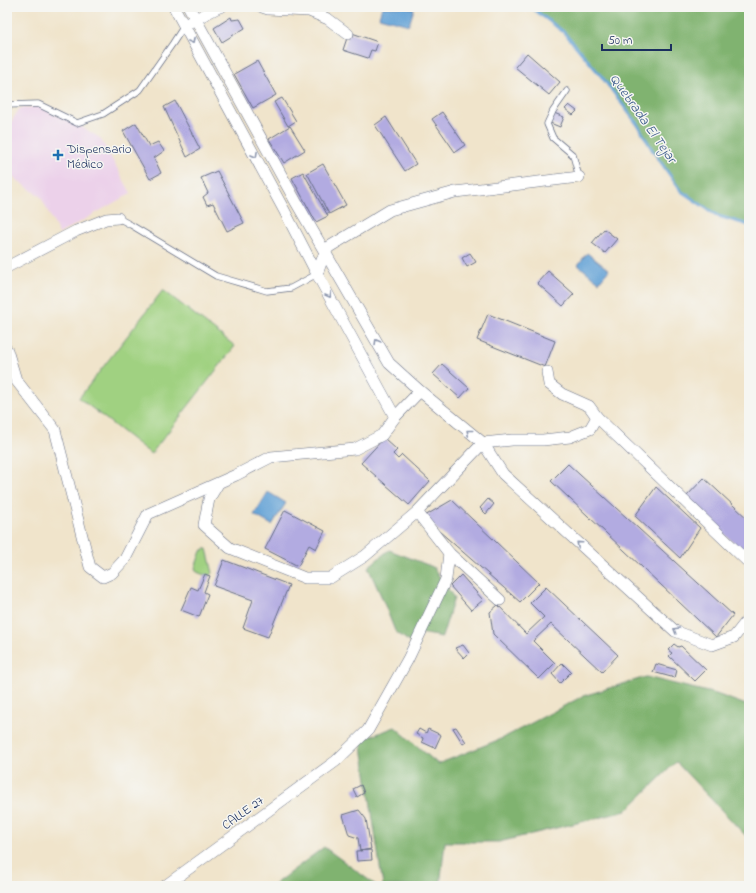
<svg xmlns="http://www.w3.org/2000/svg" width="756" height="893" font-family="'Indie Flower',sans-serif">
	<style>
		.built { fill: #ecd1ea }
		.green { fill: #a0d181; stroke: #5e8070 }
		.forest { fill: #80b36f; stroke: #4e7166 }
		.water { fill: #64a2d6; stroke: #40689a }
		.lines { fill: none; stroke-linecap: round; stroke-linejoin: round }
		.stream { stroke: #64a2d6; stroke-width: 3 }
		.building { fill: #b2abe1 }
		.service-casing { stroke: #666e84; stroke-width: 7 }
		.minor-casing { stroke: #666e84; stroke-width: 12 }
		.service { stroke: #fff; stroke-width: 5.5 }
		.minor { stroke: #fff; stroke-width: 11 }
		.oneway { stroke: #8d97ae }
		.poi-dot { fill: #1f6fb2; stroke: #f6f6f2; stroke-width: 1.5 }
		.labels { text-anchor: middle; stroke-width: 3; stroke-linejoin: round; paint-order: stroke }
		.poi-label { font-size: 13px; fill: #1b2f5e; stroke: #f6f6f2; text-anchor: start }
		.street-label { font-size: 13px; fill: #1b2f5e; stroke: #f6f6f2 }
		.water-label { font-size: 14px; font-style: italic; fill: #355788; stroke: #f6f6f2 }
	</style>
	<rect width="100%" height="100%" fill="#f6f6f2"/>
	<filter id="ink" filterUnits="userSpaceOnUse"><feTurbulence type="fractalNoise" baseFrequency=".025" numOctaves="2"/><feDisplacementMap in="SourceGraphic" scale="8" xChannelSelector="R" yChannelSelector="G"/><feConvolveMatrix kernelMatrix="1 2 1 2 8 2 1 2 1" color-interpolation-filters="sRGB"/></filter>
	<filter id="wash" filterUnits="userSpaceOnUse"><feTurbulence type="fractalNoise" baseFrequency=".012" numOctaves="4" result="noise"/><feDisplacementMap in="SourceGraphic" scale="16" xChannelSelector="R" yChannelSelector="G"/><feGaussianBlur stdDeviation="0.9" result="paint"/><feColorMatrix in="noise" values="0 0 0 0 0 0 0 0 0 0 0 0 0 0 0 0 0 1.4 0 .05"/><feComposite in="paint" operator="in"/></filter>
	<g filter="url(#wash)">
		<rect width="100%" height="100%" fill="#f0e4cb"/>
		<path class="built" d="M37,106L77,124L100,138L131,193L59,234L41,197L7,173V129L19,109Z"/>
		<g class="green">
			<path d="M163,290L235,346L151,454L79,398Z"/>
			<path d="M205,549H207L213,573L210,576L205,574L204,575L197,572L195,568L201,551Z"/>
		</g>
		<g class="forest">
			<path d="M531,7H749V225L718,216L681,191L653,151L637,125L602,77L565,33Z"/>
			<path d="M389,550L433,567L454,598L442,637L419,633L412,644L395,631L382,598L368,567Z"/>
			<path d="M646,677L716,694L749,706V834L746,836L676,762L626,811L499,842H445L440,886H383L361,740L395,727L438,764L503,738L583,696Z"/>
			<path d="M324,847L377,886H272Z"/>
		</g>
		<g class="water">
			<path d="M382,7H405L414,9L409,25L379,17Z"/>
			<path d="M587,253L609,270L599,282L578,265Z"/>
			<path d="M268,492L286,503L272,525L254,515Z"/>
		</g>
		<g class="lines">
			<path class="stream" d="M531,7L565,33L602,77L638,125L653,151L681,191L718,216L749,225"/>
		</g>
		<g id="blocks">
			<g class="building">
				<path d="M231,17L232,20L240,19L245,28L222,42L214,28Z"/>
				<path d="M349,32L378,42L375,51L371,50L368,58L343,50Z"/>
				<path d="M527,53L560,82L549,95L515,67Z"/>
				<path d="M257,61L276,95L253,108L234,74Z"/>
				<path d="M282,98L296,121L288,126L274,102Z"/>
				<path d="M175,101L200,149L187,157L164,107Z"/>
				<path d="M569,105L577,111L573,115L565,109Z"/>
				<path d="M442,112L465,145L455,152L432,119Z"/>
				<path d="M554,113L564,117L560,127L550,123Z"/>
				<path d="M386,117L416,164L405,171L375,125Z"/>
				<path d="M136,123L149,146L158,142L164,151L154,158L161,173L150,179L123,131Z"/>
				<path d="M290,126L305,150L284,163L269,139Z"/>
				<path d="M323,164L346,205L329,214L307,173Z"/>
				<path d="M217,171L244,223L227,231L213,203L207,205L203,197L208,193L201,178Z"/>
				<path d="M303,172L328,216L316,222L292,178Z"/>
				<path d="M604,229L617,239L605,253L592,243Z"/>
				<path d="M470,253L476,262L467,267L462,258Z"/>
				<path d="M548,271L574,294L563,306L537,283Z"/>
				<path d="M488,314L555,341L545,367L477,340Z"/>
				<path d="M442,364L469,388L460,398L433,374Z"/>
				<path d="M384,438L397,450L393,454L398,459L402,455L430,481L409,505L361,463Z"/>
				<path d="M568,464L733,615L716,637L551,481Z"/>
				<path d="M704,478L749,520V557L685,498Z"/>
				<path d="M656,487L700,528L680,558L635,516Z"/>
				<path d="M488,499L494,504L486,514L480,508Z"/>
				<path d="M452,500L539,583L520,602L423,517Z"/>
				<path d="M285,510L325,531L316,549L309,545L298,566L265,549Z"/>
				<path d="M224,560L289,585L268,637L243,628L253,600L214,586Z"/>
				<path d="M205,574L210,576L204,592L208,594L199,617L181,610L191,587L198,590Z"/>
				<path d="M461,575L483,600L471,610L450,586Z"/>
				<path d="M546,587L618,655L602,672L551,624L533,641L555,663L539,679L493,634L490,612L498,605L526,634L544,617L530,603Z"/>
				<path d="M674,644L678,647L681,646L706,670L695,681L669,656L672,653L668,650Z"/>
				<path d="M463,645L469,653L464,658L455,648Z"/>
				<path d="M562,663L571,672L560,683L552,674Z"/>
				<path d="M656,664L677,670L675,678L653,672Z"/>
				<path d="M456,727L466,742L463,744L453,728Z"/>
				<path d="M419,729L426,733L428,729L441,735L435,748L422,742L423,738L416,734Z"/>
				<path d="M361,785L364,793L357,797L353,789Z"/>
				<path d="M359,810L366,819L371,849L360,851L358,838L349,835L343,815Z"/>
				<path d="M371,850L372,860L357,861L356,851Z"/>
			</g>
		</g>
	</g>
	<g filter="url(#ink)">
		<use href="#blocks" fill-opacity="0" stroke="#666e84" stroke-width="1"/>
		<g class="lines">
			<defs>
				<g id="service">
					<path d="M567,91L553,111L547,124L553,138L573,155L579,177"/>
					<path d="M7,105L38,104L77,123L103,114L140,90L173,43L184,26"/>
					<path d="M118,218L131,225L216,276L267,291L291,288L317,274"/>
				</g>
				<g id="minor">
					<path d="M174,7L284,210L317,274L395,417"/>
					<path d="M189,7L296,202L389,363L420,391L483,443L503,474L675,631L712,645L734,637L749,618"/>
					<path d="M262,7L268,9L309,11L328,19L348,34"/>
					<path d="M190,22L219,7H221"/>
					<path d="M7,267L76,231L106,219L118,218"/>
					<path d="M317,274L325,252L329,247L390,210L455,192L579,177"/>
					<path d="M7,350L16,380L55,430L90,567L103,577L112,573L125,559L148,514L236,475L271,457L355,449L382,435L395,417L420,391"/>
					<path d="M547,372L549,384L562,394L589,406L597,417L749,563"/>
					<path d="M218,484L209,499L204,525L230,548L305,578H330L365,556L417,512L483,443L512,440H543L570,437L590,429L597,417"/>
					<path d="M417,512L449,553L500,600"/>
					<path d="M165,886L336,761L368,730L408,659L446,579L449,553"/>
				</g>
			</defs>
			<use href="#service" class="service-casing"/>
			<use href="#minor" class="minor-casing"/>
			<use href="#service" class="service"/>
			<use href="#minor" class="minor"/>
		</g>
		<defs><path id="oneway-chevron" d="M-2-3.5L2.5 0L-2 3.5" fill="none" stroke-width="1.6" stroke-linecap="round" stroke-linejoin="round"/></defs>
		<g class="oneway">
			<use href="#oneway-chevron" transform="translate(192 41) rotate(61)"/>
			<use href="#oneway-chevron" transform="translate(255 155) rotate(61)"/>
			<use href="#oneway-chevron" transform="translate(329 295) rotate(61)"/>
			<use href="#oneway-chevron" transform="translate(377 342) rotate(-120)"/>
			<use href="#oneway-chevron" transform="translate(469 432) rotate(-141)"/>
			<use href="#oneway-chevron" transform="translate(579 544) rotate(-138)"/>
			<use href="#oneway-chevron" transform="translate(676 630) rotate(-149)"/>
		</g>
	</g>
	<path class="poi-dot" d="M56 149h4v4h4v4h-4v4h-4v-4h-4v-4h4z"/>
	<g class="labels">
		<g class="poi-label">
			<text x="67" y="153">Dispensario<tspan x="67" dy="15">Médico</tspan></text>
		</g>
		<g class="street-label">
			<text transform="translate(242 812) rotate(-36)" y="5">CALLE 27</text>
		</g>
		<g class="water-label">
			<text transform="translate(644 118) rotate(55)" y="5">Quebrada El Tejar</text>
		</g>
	</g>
	<rect width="756" height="893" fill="none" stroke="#f6f6f2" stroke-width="24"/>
	<path d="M602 44v6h69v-6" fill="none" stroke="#1b2f5e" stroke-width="2"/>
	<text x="608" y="44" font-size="12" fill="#1b2f5e" stroke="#f6f6f2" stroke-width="3" paint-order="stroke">50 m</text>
</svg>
